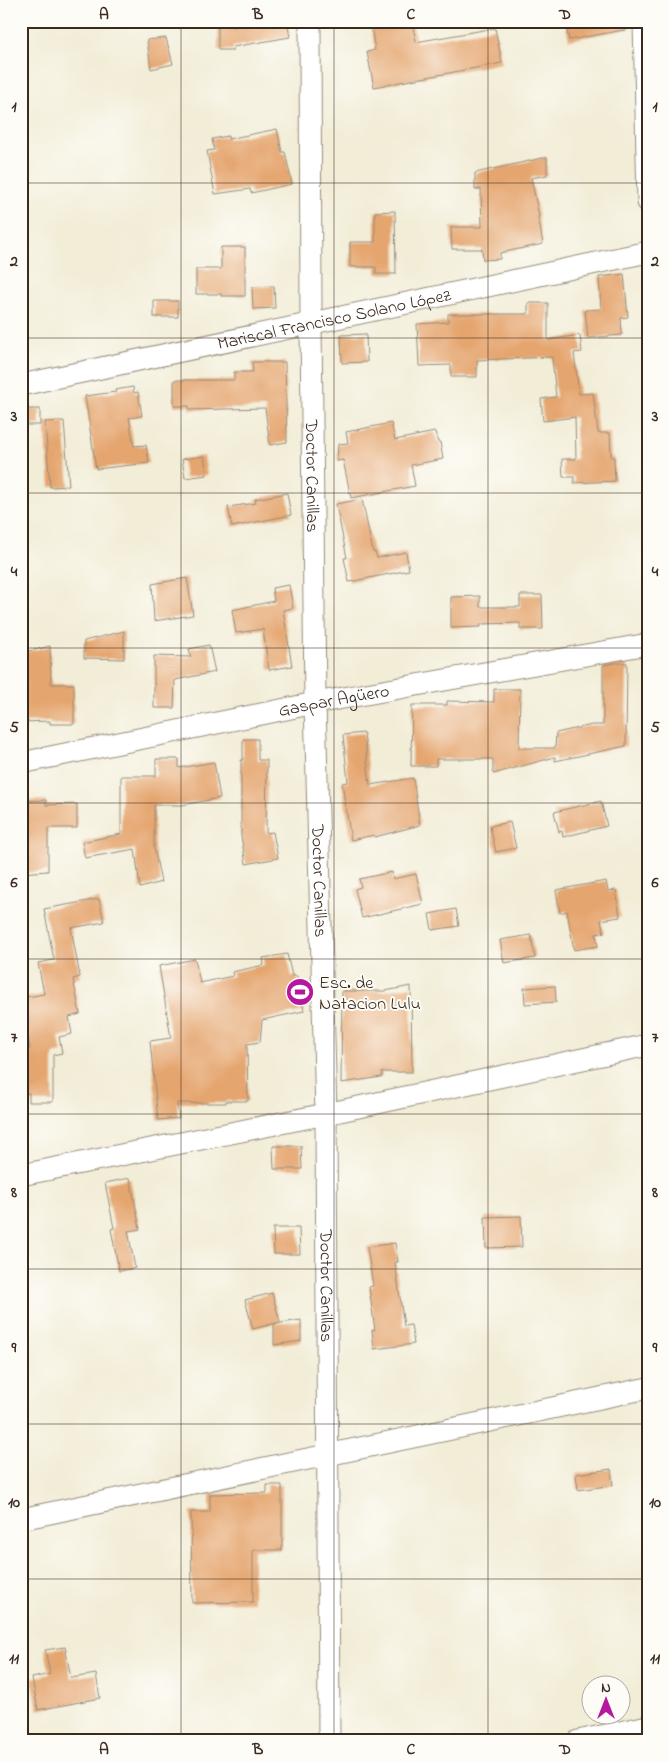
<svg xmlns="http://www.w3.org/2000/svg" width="669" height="1762" font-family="'Indie Flower',sans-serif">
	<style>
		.building { fill: #e5a56e }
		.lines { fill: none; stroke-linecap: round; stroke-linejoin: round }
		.minor-casing { stroke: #968c7a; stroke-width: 23 }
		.minor { stroke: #fff; stroke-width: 21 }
		.grid { fill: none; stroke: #3b2a1e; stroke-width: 1; stroke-opacity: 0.55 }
		.labels { text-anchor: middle; stroke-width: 4; stroke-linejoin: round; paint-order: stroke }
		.street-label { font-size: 18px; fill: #3b2a1e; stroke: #fdfcf7 }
		.poi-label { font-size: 18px; fill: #3b2a1e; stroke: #fdfcf7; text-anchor: start }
		.neatline { fill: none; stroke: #3b2a1e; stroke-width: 2 }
		.grid-label { font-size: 16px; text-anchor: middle; font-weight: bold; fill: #3b2a1e }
	</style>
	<rect width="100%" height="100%" fill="#fdfcf7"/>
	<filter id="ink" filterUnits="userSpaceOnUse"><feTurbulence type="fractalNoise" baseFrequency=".02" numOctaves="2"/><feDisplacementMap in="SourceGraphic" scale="10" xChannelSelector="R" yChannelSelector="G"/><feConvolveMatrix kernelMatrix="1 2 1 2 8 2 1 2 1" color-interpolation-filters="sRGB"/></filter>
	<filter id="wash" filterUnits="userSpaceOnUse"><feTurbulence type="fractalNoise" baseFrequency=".0096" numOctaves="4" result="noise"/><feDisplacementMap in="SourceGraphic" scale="20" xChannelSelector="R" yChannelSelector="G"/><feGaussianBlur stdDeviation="1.12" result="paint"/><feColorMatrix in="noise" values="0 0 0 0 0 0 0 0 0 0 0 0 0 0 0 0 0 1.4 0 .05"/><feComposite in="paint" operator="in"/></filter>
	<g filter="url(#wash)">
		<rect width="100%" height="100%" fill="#f2edd7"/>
		<g id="blocks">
			<g class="building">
				<path d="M218,21H232V27L264,21H287L290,37L233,47V50H218Z"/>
				<path d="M370,21H412L416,42L495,28L502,63L374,87L367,52L375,50Z"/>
				<path d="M565,21H628L629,29L569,40Z"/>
				<path d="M166,38L173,64L151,69L147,40Z"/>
				<path d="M277,129L282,152H285L292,184L251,193L250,189L215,194L207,151L214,150L212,139L228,136V139Z"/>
				<path d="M547,157V175L531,178L539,216H538L543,244L500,253V259L483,260L482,249H452L451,227H482L481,189L475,190V173Z"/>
				<path d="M395,211L396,274H376V267H350V242H375V212Z"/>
				<path d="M221,247H245V296H221V294H196V269H221Z"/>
				<path d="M624,274L628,317L621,318L622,335L588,338L585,310L601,309L599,277Z"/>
				<path d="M274,286L275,308L253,309L252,287Z"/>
				<rect x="154" y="301" width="24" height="16"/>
				<path d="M528,303H548V340L580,335L582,352L574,353L579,394L593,393L598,433H610L611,457H614L615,481L574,483V477H563L562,459H576L575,417L543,421L541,399L556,397L552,357L477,360V377H451V365L419,366L417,324L448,322V314H528Z"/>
				<path d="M366,334L367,362L342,363L341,335Z"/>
				<path d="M252,362H285L287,442L270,445L265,408L189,410V406H174V380H234V372H253Z"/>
				<path d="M133,387L134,393L138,392L142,416L129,418L134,446L146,445L149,463L96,469L85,396L116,392L115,390Z"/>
				<rect x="21" y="409" width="19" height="16"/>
				<path d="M64,421L69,486L50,487L45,422Z"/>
				<path d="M391,423L395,440L435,432L438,442H440L443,459L411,465L415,486L351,498L343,460L337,461L338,444L348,443L346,432Z"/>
				<path d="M204,456L207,475L185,478L182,459Z"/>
				<path d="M287,493L291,515L232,527L228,507L256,503L255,499Z"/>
				<path d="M362,499L373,552H375L377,558L406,552L409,570L349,582L344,558H347L336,504Z"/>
				<path d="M187,578L193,615L154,621L152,584Z"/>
				<path d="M289,585L293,608L283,610L292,666L269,670L263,629L236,633L232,610L274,601L272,588Z"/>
				<path d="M520,595H542L543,629H520V623L481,624V627L451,628V597L480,596V607H520Z"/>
				<path d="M124,631V659L84,658V641Z"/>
				<path d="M209,645L215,672L175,680L174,708H154V656L191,657L189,649Z"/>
				<path d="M50,646L51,684H74V724H50V721L21,722V653Z"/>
				<path d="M615,663H627L626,746L555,761V757L493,774V759H436V766H411L412,705H447V701L494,702V689H520L519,748H555L556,733L592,725H603V665Z"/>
				<path d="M364,733L370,785L413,778L420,825L375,837L374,835L351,840L342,783L348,782L343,735Z"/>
				<path d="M243,739H258V760H267L266,833L273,832L278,858L246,864L241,836V760H243Z"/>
				<path d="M156,759H179V768L214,762L220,798L182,805H154V848L161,882L140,888L135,849L85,858L82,842L121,834V776H156Z"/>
				<path d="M46,800V805L77,804V828H48V871L21,873V801Z"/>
				<path d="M601,801L607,826L563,837L562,831L559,832L554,812Z"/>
				<path d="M510,822L516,848L496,852L490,826Z"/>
				<path d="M392,872L393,879L416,874L423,904L362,918L355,889L361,887L359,879Z"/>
				<path d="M606,881L608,891L616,890L620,917L601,920L604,933L596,934L598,946L574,950L567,911L560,913L556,890Z"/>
				<path d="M99,899L104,922L71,928L80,977L73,979L80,1014L69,1017L72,1034L59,1037L62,1053L53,1055V1102H29V1093H21V1050L30,1049L21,998L44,994L38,963L54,960L44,909Z"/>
				<path d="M456,909L459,926L432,930L429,914Z"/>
				<path d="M531,935L535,958L504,963L500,940Z"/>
				<path d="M287,954L292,976H297L304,1011L262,1020L260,1042L247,1044L248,1101H226V1103H177L179,1118L158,1120L150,1041L171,1038L159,966L195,959L200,983L233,976L232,972L264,965L263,958Z"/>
				<path d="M411,986L412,1072H382V1077L341,1083L342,991H385Z"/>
				<path d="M555,986L556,1002L525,1004L524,988Z"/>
				<path d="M273,1146H301L302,1169H274Z"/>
				<path d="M130,1178L140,1229L128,1231L135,1268L119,1271L111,1229L114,1228L105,1183Z"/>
				<path d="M521,1216L522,1247L486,1248L485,1217Z"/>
				<path d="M273,1228H299L300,1254H274Z"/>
				<path d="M395,1243L398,1262H395L404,1326L411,1325L414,1344L374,1349L372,1330H375L369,1287L373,1286L367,1247Z"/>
				<path d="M272,1293L280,1322L253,1329L245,1300Z"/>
				<path d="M301,1320V1341L274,1345V1324Z"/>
				<path d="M611,1469L613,1485L578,1490L576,1474Z"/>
				<path d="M267,1485H282V1550H253V1602L192,1603L191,1512H210V1494L267,1493Z"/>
				<path d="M65,1647L71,1678L96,1674L100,1698L38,1710L32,1678L50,1674L45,1650Z"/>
			</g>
		</g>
	</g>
	<g filter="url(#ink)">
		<use href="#blocks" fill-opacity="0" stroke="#968c7a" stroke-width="1"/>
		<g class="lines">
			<defs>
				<g id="minor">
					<path id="s1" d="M310,21L311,324L315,703L326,1114L329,1741"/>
					<path d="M644,21L648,202"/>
					<path id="s2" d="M21,385L648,252"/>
					<path id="s3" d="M21,763L315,703L648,644"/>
					<path d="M21,1175L326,1114L648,1045"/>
					<path d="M21,1519L648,1388"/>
					<path d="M578,1741L648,1726"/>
				</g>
			</defs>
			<use href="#minor" class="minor-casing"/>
			<use href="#minor" class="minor"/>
		</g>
	</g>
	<path class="grid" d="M181,21V1741M334,21V1741M488,21V1741M21,183H648M21,338H648M21,493H648M21,648H648M21,803H648M21,959H648M21,1114H648M21,1269H648M21,1424H648M21,1579H648"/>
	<defs>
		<symbol id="stadium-disc" viewBox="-11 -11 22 22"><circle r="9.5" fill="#b5179e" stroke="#fdfcf7"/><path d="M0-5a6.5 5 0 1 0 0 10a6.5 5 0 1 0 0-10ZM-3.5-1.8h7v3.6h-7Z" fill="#fff"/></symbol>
	</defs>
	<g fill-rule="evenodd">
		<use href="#stadium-disc" x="284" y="976" width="32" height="32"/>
	</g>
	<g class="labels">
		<g class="street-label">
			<text dy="6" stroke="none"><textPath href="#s2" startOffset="320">Mariscal Francisco Solano López</textPath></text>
			<text dy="6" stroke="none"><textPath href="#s1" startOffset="455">Doctor Canillas</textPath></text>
			<text dy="6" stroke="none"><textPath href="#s3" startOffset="319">Gaspar Agüero</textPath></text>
			<text dy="6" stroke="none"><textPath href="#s1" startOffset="860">Doctor Canillas</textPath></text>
			<text dy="6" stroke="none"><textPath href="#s1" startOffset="1265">Doctor Canillas</textPath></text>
		</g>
		<g class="poi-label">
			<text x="319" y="988">Esc. de<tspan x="319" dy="21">Natacion Lulu</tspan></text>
		</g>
	</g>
	<rect width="669" height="1762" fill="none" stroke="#fdfcf7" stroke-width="55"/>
	<g transform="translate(606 1700)"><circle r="24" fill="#fdfcf7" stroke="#afa8a0"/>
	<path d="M0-4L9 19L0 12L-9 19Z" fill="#b5179e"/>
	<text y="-8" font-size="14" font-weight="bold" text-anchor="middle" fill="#3b2a1e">N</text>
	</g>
	<rect x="28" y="28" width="614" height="1706" class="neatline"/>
	<g class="grid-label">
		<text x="104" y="19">A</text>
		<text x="258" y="19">B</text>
		<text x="411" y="19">C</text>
		<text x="565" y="19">D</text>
		<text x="14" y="111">1</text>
		<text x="655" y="111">1</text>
		<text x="14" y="266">2</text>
		<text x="655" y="266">2</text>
		<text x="14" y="421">3</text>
		<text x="655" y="421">3</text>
		<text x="14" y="576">4</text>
		<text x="655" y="576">4</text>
		<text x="14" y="732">5</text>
		<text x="655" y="732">5</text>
		<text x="14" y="887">6</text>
		<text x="655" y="887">6</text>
		<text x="14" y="1042">7</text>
		<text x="655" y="1042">7</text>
		<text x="14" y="1197">8</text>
		<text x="655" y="1197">8</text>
		<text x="14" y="1352">9</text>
		<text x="655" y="1352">9</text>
		<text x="14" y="1507">10</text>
		<text x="655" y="1507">10</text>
		<text x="14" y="1663">11</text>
		<text x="655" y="1663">11</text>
		<text x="104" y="1754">A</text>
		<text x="258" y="1754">B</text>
		<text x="411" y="1754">C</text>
		<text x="565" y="1754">D</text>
	</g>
</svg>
